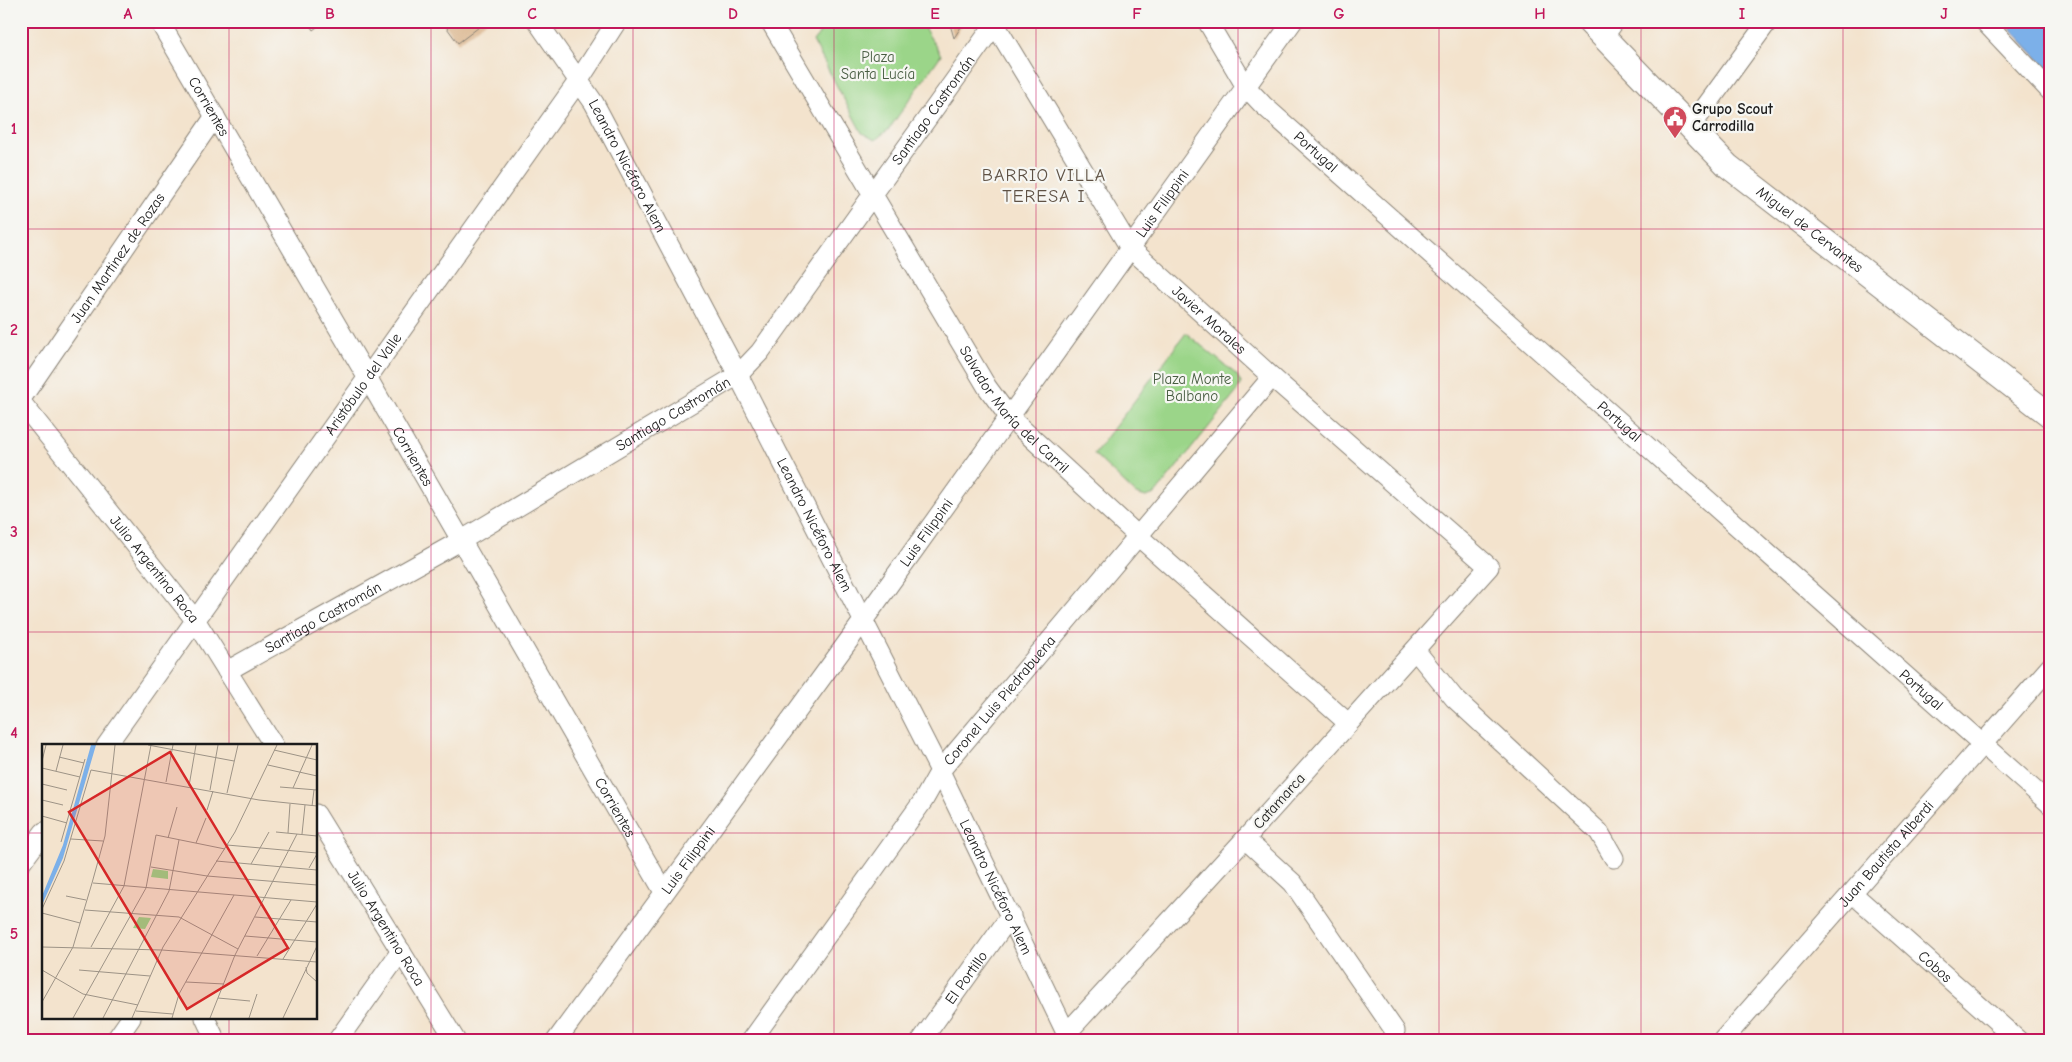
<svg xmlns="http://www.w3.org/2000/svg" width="2072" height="1062" font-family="'Comic Neue',sans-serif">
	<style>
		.green { fill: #9bd589; stroke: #5c7852 }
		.water { fill: #7cb0e9; stroke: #4c6682 }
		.building { fill: #dcb790 }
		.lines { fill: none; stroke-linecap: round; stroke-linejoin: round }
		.minor-casing { stroke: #888074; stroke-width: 21 }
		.major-casing { stroke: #888074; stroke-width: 26 }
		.minor { stroke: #fff; stroke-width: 19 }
		.major { stroke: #fff; stroke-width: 24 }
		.grid { fill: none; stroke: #c2185b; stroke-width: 1; stroke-opacity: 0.55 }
		.labels { text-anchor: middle; stroke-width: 4.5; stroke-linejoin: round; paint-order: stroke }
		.park-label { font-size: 15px; fill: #485d42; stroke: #f6f6f2 }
		.street-label { font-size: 15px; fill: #1c1c1c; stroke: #f6f6f2 }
		.poi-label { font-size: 15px; font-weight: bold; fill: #1c1c1c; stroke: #f6f6f2; text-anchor: start }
		.quarter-label { font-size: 18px; letter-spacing: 1px; fill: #5f5245; stroke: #f6f6f2 }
		.inset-road { fill: none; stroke: #9d9386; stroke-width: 1 }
		.view { fill: #d62828; fill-opacity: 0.15; stroke: #d62828; stroke-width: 2.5 }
		.inset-edge { fill: none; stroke: #1c1c1c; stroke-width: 2.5 }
		.neatline { fill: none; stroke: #c2185b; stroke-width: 2 }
		.grid-label { font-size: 16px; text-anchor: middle; font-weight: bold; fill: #c2185b }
	</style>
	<rect width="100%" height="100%" fill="#f6f6f2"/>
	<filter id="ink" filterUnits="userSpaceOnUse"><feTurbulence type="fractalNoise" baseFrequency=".02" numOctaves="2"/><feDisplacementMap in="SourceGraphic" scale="10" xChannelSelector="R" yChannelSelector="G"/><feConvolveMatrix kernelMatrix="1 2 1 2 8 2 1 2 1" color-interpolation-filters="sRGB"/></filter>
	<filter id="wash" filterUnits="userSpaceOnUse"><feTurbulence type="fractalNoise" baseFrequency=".0096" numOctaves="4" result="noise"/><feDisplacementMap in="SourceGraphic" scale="20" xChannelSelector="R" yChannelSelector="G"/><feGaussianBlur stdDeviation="1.12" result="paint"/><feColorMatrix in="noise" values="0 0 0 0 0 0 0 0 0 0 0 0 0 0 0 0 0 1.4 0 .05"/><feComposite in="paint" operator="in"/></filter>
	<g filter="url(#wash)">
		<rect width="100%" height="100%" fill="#f3e3cd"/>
		<g class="green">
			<path d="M829,21H920L941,55L889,129L875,140L862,133L813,41Z"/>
			<path d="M1186,333L1237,375L1241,383L1236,393L1155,494L1146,497L1136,494L1094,454Z"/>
		</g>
		<path class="water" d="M2003,21H2051V72Z"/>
		<g id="blocks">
			<g class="building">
				<path d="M307,21H325L313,30Z"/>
				<path d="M442,21H487L458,43Z"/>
				<path d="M949,21H962L961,27L954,38Z"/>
			</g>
		</g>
	</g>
	<g filter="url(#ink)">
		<use href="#blocks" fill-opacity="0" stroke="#888074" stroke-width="1"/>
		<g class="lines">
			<defs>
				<g id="minor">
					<path id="s1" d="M159,21L367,377L664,892"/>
					<path id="s2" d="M537,21L594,103L738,375L940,771L1070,1041"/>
					<path id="s3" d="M770,21L987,387L1009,417L1138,536L1348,723"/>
					<path id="s4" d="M993,21L1130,248L1272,377L1489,567L1245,839L1066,1034"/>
					<path id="s5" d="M1207,21L1246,87L1263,105L2051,805"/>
					<path d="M1984,21L2051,92"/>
					<path d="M1603,37L1615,21"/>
					<path d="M1690,128L1768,21"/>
					<path id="s6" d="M21,399L215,116"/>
					<path id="s7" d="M21,402L196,621L274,746"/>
					<path d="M1415,650L1454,698L1599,832L1614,858"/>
					<path id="s8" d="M227,671L462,540L738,375L760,352L997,21"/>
					<path id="s9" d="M106,746L579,80L617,21"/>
					<path id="s10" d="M316,814L456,1041"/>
					<path d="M1245,839L1293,883L1395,1031"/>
					<path d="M21,863L44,832"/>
					<path id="s11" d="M1852,893L2019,1041"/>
					<path d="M205,1018L216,1041"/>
					<path d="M115,1041L131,1018"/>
					<path d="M337,1041L401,951"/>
					<path id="s12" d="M556,1041L863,621L1293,21"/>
					<path id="s13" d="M751,1041L923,801L940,771L1272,377"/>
					<path id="s14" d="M921,1041L1011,915"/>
					<path id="s15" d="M1722,1041L2051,666"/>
				</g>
				<g id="major">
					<path id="s16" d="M1588,21L1728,166L2051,416"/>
				</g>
			</defs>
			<use href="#minor" class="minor-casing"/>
			<use href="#major" class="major-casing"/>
			<use href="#minor" class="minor"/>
			<use href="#major" class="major"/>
		</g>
	</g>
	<path class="grid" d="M229,21V746M431,21V1041M633,21V1041M834,21V1041M1036,21V1041M1238,21V1041M1439,21V1041M1641,21V1041M1843,21V1041M21,229H2051M21,430H2051M21,632H2051M21,833H44M316,833H2051M229,1018V1041"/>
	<defs>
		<symbol id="civic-pin" viewBox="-11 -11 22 30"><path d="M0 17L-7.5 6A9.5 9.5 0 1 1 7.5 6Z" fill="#d1495b" stroke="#f6f6f2"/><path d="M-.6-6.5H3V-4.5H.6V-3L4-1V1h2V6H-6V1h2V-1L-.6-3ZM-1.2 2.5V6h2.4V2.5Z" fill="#fff"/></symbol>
	</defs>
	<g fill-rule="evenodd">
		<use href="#civic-pin" x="1661" y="104" width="28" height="38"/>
	</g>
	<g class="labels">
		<g class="park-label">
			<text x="878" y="62">Plaza<tspan x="878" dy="17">Santa Lucía</tspan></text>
			<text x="1192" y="384">Plaza Monte<tspan x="1192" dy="17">Balbano</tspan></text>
		</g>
		<g class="street-label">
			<text dy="5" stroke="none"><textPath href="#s1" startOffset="99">Corrientes</textPath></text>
			<text dy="5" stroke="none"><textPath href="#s8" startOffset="920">Santiago Castromán</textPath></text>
			<text dy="5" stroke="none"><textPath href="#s5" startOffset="172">Portugal</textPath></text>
			<text dy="5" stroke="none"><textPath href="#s2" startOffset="171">Leandro Nicéforo Alem</textPath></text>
			<text dy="5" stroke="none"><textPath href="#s12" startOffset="1034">Luis Filippini</textPath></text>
			<text dy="5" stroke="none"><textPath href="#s16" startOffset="305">Miguel de Cervantes</textPath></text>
			<text dy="5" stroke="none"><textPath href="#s6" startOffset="171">Juan Martinez de Rozas</textPath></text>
			<text dy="5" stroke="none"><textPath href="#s4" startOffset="372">Javier Morales</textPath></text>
			<text dy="5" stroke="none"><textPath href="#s9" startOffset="444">Aristóbulo del Valle</textPath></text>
			<text dy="5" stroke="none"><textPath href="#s3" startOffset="460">Salvador María del Carril</textPath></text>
			<text dy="5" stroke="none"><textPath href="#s8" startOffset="515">Santiago Castromán</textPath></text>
			<text dy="5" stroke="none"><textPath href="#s5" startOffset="578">Portugal</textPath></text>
			<text dy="5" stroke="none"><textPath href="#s1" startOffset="504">Corrientes</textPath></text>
			<text dy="5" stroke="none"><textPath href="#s2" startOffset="576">Leandro Nicéforo Alem</textPath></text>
			<text dy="5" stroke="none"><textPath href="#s12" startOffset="629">Luis Filippini</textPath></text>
			<text dy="5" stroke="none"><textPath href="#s7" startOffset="214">Julio Argentino Roca</textPath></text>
			<text dy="5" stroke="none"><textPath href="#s8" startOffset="110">Santiago Castromán</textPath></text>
			<text dy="5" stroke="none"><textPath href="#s5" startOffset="982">Portugal</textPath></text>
			<text dy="5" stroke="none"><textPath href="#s13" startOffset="422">Coronel Luis Piedrabuena</textPath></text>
			<text transform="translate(1279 801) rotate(-48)" y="5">Catamarca</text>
			<text dy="5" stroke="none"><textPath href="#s1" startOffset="909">Corrientes</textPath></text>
			<text dy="5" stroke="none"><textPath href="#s15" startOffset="249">Juan Bautista Alberdi</textPath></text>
			<text dy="5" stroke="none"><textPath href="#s12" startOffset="224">Luis Filippini</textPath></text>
			<text dy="5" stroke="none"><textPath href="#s2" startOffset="981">Leandro Nicéforo Alem</textPath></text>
			<text dy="5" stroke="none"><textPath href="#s10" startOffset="134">Julio Argentino Roca</textPath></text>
			<text dy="5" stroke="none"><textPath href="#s11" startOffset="111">Cobos</textPath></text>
			<text dy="5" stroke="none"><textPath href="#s14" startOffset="78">El Portillo</textPath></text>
		</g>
		<g class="poi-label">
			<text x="1692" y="114">Grupo Scout<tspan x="1692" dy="17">Carrodilla</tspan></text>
		</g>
		<g class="quarter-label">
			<text x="1044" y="181">BARRIO VILLA<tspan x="1044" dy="21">TERESA I</tspan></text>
		</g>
	</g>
	<g transform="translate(42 744)">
		<rect width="275" height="275" fill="#f3e3cd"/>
		<path d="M111,125L126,127V135L109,133ZM97,173L109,174L103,185L91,184Z" fill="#9bd589"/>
		<path d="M49,1H54L21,114L0,161V152L21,101Z" fill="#7cb0e9"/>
		<path class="inset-road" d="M106,1L192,17M232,6L275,16M17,13L42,19M0,17L4,1M226,21L275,32M0,24L38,33M14,27L21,1M124,38L131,1M0,40L25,46M147,42L154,1M238,43L275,46M251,44L270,1M168,46L176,1M185,49L196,1M0,56L21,61M270,62L272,46M165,66L171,47M0,72L25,79M234,88L275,92M246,89L248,60M260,90L263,61M126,94L135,63M29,95L61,97M19,98L43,15M154,99L164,74M185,101L275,109M174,117L275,126M209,120L227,88M109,123L165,132L275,141M267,124L275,110M51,139L275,158M24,152L44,156M0,165L22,117L49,26L217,56L275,62M43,166L137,173L196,205M0,169L38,179M213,173L275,178M203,192L275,198M0,203L120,206L275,218M49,203L82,142L109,1M215,212L249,156M241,215L275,160M264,223L265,229L275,238M0,226L41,250L96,261M37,226L108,232M144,238L182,240M176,254L208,257M0,258L31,203L50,139L63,92L73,1M94,267L131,270M31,274L104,144L114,91L183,105M61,274L127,147L137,96M90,274L121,203L193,88L235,1M130,274L137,250L192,151M168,274L193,211L255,90M207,274L215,250M241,274L275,202"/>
		<path class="view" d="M128,8L246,204L145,265L27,68Z"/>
		<rect width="275" height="275" class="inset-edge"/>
	</g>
	<rect width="2072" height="1062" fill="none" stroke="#f6f6f2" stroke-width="55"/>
	<rect x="28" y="28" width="2016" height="1006" class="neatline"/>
	<g class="grid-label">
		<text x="128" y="19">A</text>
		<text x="330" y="19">B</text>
		<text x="532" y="19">C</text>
		<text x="733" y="19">D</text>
		<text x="935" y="19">E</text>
		<text x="1137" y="19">F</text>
		<text x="1339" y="19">G</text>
		<text x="1540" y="19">H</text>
		<text x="1742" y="19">I</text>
		<text x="1944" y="19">J</text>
		<text x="14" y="134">1</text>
		<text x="14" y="335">2</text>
		<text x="14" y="537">3</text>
		<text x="14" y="738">4</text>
		<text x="14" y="939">5</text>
	</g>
</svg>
